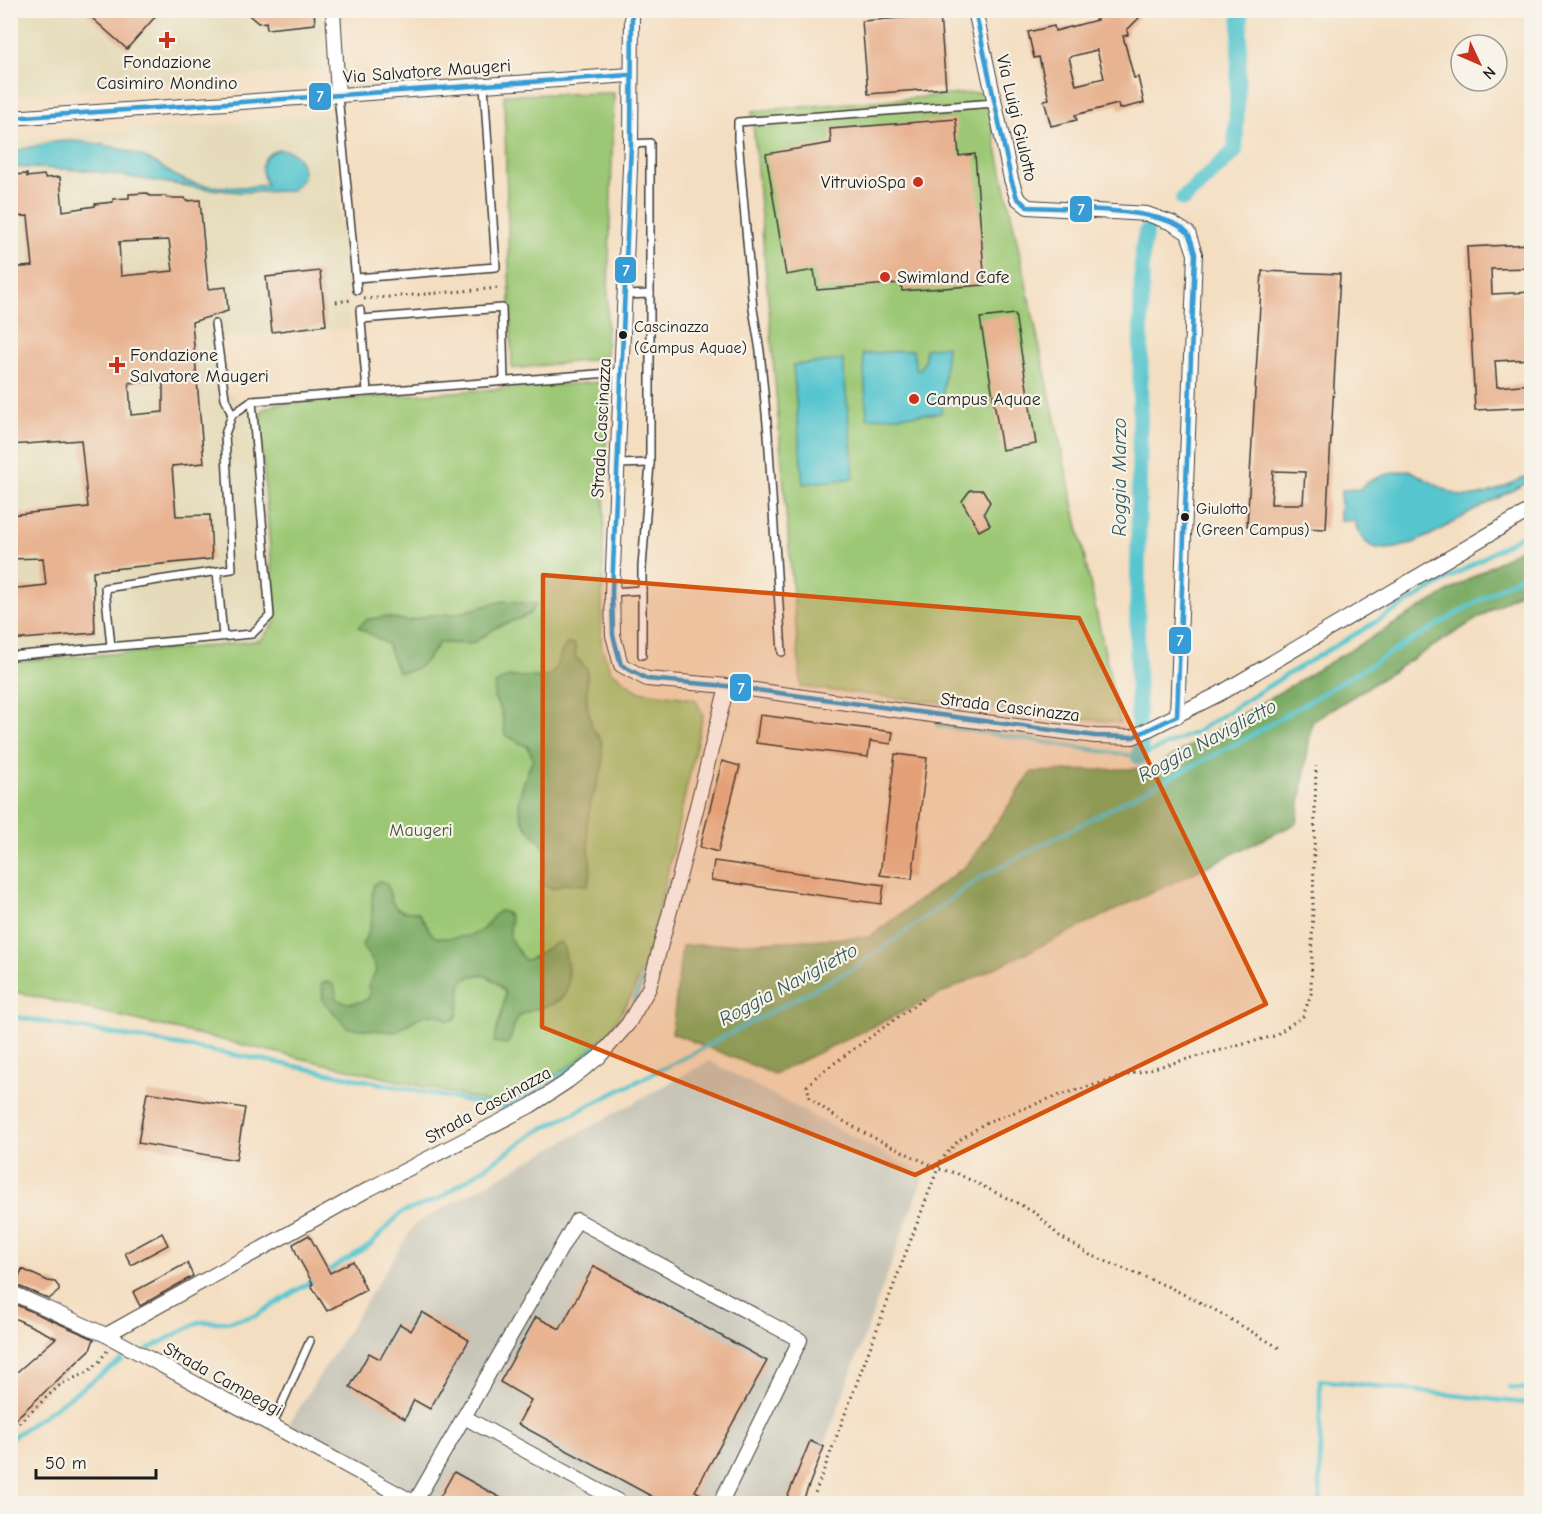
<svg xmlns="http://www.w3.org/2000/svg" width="1542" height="1514" font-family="'Comic Neue',sans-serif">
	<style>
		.built { fill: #e5dbba }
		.industrial { fill: #c7c5b8 }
		.green { fill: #9cc875; stroke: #5c7248; stroke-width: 1.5 }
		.forest { fill: #7dac66; stroke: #4c6441; stroke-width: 1.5 }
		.water { fill: #59c6cf; stroke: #3a7176; stroke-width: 1.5 }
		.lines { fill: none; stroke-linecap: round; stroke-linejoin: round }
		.stream { stroke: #59c6cf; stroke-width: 4.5 }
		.canal { stroke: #59c6cf; stroke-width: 16 }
		.building { fill: #e8b391; fill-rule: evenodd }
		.service-casing { stroke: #3c3935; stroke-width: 10 }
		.minor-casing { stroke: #3c3935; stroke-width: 16 }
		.path { stroke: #3c3935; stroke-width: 3; stroke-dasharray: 1.5 4.5; stroke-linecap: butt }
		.service { stroke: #fff; stroke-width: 7 }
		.minor { stroke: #fff; stroke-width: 14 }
		.bus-1-casing { stroke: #f7f3e8; stroke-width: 9 }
		.bus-1 { stroke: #379cd6; stroke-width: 4.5 }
		.marked { fill: #d4530e; fill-opacity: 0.2; stroke: #d4530e; stroke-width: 4.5; stroke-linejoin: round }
		.poi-dot { fill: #c8321e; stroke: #f7f3e8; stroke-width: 2 }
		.bus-dot { fill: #1c1c1c; stroke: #f7f3e8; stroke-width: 2 }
		.labels { text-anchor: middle; stroke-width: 4.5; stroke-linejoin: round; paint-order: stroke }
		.bus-label { font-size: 16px; fill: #1c1c1c; stroke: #f7f3e8; text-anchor: start }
		.poi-label { font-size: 18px; fill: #1c1c1c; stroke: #f7f3e8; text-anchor: start }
		.street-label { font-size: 18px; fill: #1c1c1c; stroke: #f7f3e8 }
		.park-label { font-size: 18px; fill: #49583b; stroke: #f7f3e8 }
		.water-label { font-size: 20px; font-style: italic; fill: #31585b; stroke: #f7f3e8 }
		.line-badge { stroke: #f7f3e8; stroke-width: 2 }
		.badge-label { font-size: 16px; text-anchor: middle; font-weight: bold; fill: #fff }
	</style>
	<rect width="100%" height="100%" fill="#f7f3e8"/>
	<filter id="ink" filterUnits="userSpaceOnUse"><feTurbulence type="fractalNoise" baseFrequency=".0167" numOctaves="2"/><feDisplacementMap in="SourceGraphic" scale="12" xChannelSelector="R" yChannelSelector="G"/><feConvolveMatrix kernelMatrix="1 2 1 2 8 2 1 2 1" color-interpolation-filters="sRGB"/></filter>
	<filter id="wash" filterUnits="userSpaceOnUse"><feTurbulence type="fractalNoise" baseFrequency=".008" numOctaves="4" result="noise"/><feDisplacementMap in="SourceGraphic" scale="24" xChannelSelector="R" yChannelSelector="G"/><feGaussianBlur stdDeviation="1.35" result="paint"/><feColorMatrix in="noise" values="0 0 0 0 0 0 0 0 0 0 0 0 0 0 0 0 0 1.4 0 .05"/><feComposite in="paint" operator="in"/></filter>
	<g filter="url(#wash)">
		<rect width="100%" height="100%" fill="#f4dec1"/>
		<g class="built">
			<path d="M11,11H321L327,69L11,96Z"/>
			<path d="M332,114L349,328L221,338L226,392L262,410L260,423L276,621L261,640L215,646L11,662V141Z"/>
		</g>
		<path class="industrial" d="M709,1061L924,1175L803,1503H426L428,1500L289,1424L415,1224Z"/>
		<g class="green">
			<path d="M985,92L1120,723L801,687L752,111Z"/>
			<path d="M614,93L606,358L512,369L504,95Z"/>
			<path d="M602,382L607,398L601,645L610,670L638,691L695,699L703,715L652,941L632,995L609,1032L575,1063L502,1105L11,991V662L215,646L261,640L276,621L260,423L262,410L276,404Z"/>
		</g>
		<g class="forest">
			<path d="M1531,542V585L1312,722L1297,823L774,1074L672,1033L682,946L869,937L967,865L1032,772L1153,768Z"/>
			<path d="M504,601L537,604L528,615L497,627L475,642L469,644L439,643C428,659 420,673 398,672L387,644L358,627L368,619L385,617L409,621L430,615L455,614Z"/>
			<path d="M567,644H574L576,649L575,656L587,669V703L592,727L602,742L603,766L591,801L587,825L591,872L588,885L564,884L552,889L541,884C542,873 549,863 546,852C543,843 535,837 529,830C509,807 524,782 533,759L528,747L505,735L502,713L494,697L495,685C512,667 539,685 552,673C560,666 558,652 567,644Z"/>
			<path d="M378,881C396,881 383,905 403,911C408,912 413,912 418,912L432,934L437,938C451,938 471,938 483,929C489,923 492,916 499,911C517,912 508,928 510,939L524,960C538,959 546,945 560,942L564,947C569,977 578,1000 539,1008C532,1010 523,1012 518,1018C512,1026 514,1036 507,1044L494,1042C497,1025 504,1011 505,993C495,977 478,968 462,982L458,1014L454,1020L448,1021C432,1005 411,1021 396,1032L348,1028L323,1001L322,983C334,980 336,988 336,998C345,1005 358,1004 368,999L370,992L368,986L376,971C374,957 366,956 362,945C377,919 370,912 373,886Z"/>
		</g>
		<g class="water">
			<path d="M71,141C99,143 126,148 152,161C166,169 180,181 197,184C219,188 245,188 267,185C265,180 261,173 262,166C266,144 305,141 303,178L291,191L240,192L199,188L86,170L11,167V152L52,142Z"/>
			<path d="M947,346L941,413L867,418L863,354L913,350L916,370H920L925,360V349Z"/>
			<path d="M843,360L854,478L803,484L793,365Z"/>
			<path d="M1409,470C1425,478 1439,488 1455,494C1480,503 1509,483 1531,475V480C1510,492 1488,503 1466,515C1438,531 1367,579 1355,521L1340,520L1341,490L1360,489C1371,476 1393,473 1409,470Z"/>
		</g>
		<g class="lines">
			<g class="stream">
				<path d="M937,725L1139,757L1196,732L1283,677L1532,529"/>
				<path d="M634,1002L644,975L671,881"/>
				<path d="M10,1016L264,1060L502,1108L578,1065L613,1030L628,1012"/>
				<path d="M325,1273L370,1245L401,1213L439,1199L538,1131L678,1061L856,967L980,878L1117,805L1247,738L1532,569"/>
				<path d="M148,1349L199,1322H225L255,1316L315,1279"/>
				<path d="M1509,1387L1532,1390"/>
				<path d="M10,1439L122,1360"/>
				<path d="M1320,1504V1380L1532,1404"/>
			</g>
			<g class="canal">
				<path d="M1183,199L1235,151L1241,10"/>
				<path d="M1138,723L1137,643L1142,252L1146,232"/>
				<path d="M1139,757L1141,743"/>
			</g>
		</g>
		<g id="blocks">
			<g class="building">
				<path d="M83,10H161L127,49Z"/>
				<path d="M243,10H314L315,24L267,29L266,22L258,23Z"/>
				<path d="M1102,10H1132L1139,18L1127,30L1128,35L1123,36L1134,78L1138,77L1144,103L1119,109L1118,104L1075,115L1077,120L1051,126L1044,100L1049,99L1039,57L1034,58L1028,32L1054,26L1055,31L1097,20L1096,15L1101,14ZM1097,50L1104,78L1076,85L1069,57Z"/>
				<path d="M940,15L946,88L868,94L862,21Z"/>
				<path d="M956,119L959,156L975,154L985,285L902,291L901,283L817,290L814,270L786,275L766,154L831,143L830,129Z"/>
				<path d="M27,174V177L44,175L45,178L60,177L63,211L95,206V204L113,202V199L129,198V194L147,193L150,196H166L167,198H185L186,201L200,200L208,289L226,287L228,311L192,322L204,463L172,466L176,516L210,515L212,559L93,571L95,633L10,640V589L46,585L43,558L10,559V515L88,507L81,440L10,445V268L33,266L28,216L10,217V175ZM169,240L173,271L121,276L119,242ZM163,380V412L131,415L129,383Z"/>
				<path d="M1532,244V268L1491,269L1492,294L1532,292V359L1495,361L1497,387L1532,384V407L1475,410L1467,247Z"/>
				<path d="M320,271L326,325L272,332L266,277Z"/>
				<path d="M1262,271L1340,274L1326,529L1247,526ZM1273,471L1305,472L1303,504H1271Z"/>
				<path d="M1015,314L1036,444L1002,450L980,318Z"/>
				<path d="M970,490H983L990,502L984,513L990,525L979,531L962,501Z"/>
				<path d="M760,715L893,732L891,744L870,741L868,757L756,743Z"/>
				<path d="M895,754L927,758L912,879L880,875Z"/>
				<path d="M722,761L740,766L718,852L700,847Z"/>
				<path d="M714,861L884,885L881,904L711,880Z"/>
				<path d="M147,1092L245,1108L236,1160L138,1143Z"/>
				<path d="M162,1233L168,1245L131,1265L125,1253Z"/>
				<path d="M309,1235L330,1273L353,1261L366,1290L327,1311L311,1285L313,1284L297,1255L293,1244Z"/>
				<path d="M187,1263L193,1276L140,1306L133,1292Z"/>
				<path d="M594,1266L767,1361L695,1491L712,1500L711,1503H664L518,1424L531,1400L500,1382L536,1317L560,1329Z"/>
				<path d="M22,1269L48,1281L55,1282L59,1287V1291L49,1299L16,1285Z"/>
				<path d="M10,1302L94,1339L90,1350L10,1424V1378L56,1338L10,1316Z"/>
				<path d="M422,1312L469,1340L430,1409L414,1400L405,1419L350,1387L369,1353L380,1359L400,1324L411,1331Z"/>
				<path d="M810,1441L824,1447L802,1503H785Z"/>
				<path d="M454,1472L510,1503H447L439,1499Z"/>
			</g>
		</g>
	</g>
	<g filter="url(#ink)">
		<use href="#blocks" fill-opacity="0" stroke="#3c3935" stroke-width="1.5"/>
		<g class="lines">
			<defs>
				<g id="service">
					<path d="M338,95L357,290"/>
					<path d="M631,144L650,143V463L642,567V655"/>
					<path d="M356,278L496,267L484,85"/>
					<path d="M625,295L650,294"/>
					<path d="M360,310L367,391"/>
					<path d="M361,319L502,308L504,380"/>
					<path d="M215,324L225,398L232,415"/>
					<path d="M618,464L650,463"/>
					<path d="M217,572L223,636"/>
					<path d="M612,592L642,590"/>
					<path d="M111,646L105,588L232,569L225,434L232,415L252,401L622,372"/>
					<path d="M782,652L768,434L760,351L753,309L738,139V122L995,103"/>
					<path d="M10,656L252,634L270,616L252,401"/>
					<path d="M272,1426L310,1341"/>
				</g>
				<g id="minor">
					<path d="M333,10L338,95"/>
					<path d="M632,10L631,144L612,592L613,635L621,665L647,679L727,686L931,715L1095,736L1133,737L1219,694L1532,509"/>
					<path d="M975,10L1011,179L1017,198L1028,207L1147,214L1172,223L1188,233L1195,254L1177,716"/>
					<path d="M10,118L630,75"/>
					<path d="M10,1292L106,1335L417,1504"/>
					<path d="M106,1335L369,1189L530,1106L568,1081L599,1057L628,1024L649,988L679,878L727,686"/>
					<path d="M464,1417L623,1504"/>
					<path d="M414,1504L577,1220L800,1340L720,1504"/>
				</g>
			</defs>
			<use href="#service" class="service-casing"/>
			<use href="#minor" class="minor-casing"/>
			<g class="path">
				<path d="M364,299L500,288"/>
				<path d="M336,302L351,300"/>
				<path d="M923,999L818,1075L807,1086L810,1098L831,1114L866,1134L939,1169L956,1173L1017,1203L1037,1214L1058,1235L1090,1255L1169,1287L1215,1310L1281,1349"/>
				<path d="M10,1431L61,1384L88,1372L99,1362L107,1351"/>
				<path d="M811,1504L941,1160L958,1141L985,1123L1054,1097L1124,1076L1274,1036L1303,1016L1311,994L1316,766"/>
			</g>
			<use href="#service" class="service"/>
			<use href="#minor" class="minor"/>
			<defs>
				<g id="bus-1">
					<path d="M632,10L631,144L612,592L613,635L621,665L647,679L727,686L1095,736L1133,737L1177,716L1195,254C1193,248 1191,237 1187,232C1163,207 1064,209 1028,207L1017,198L1011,179L975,10"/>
					<path d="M10,118L630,75"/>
				</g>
			</defs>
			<use href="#bus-1" class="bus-1-casing"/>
			<use href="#bus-1" class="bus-1"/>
		</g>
	</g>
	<path class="marked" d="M543,575L1079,618L1266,1004L915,1175L542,1027Z"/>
	<g class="poi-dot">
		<path d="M164 31h6v6h6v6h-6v6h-6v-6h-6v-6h6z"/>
		<circle cx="918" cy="182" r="6"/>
		<circle cx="885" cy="277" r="6"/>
		<path d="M114 356h6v6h6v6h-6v6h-6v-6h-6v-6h6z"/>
		<circle cx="914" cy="399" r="6"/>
	</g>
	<g class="bus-dot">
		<circle cx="623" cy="335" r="5"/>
		<circle cx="1185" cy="517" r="5"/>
	</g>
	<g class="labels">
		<g class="bus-label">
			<text x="634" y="332">Cascinazza<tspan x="634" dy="21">(Campus Aquae)</tspan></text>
			<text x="1196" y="514">Giulotto<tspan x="1196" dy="21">(Green Campus)</tspan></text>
		</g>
		<g class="poi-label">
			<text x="167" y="68" text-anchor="middle">Fondazione<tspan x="167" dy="21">Casimiro Mondino</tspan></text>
			<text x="906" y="188" text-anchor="end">VitruvioSpa</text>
			<text x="897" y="283">Swimland Cafe</text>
			<text x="130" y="361">Fondazione<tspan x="130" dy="21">Salvatore Maugeri</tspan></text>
			<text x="926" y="405">Campus Aquae</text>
		</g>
		<g class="street-label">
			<text transform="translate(427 71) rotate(-4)" y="6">Via Salvatore Maugeri</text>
			<text transform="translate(1017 118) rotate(77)" y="6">Via Luigi Giulotto</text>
			<text transform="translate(601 428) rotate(-87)" y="6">Strada Cascinazza</text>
			<text transform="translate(1010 707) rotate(7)" y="6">Strada Cascinazza</text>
			<text transform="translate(488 1105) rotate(-29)" y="6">Strada Cascinazza</text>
			<text transform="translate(223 1379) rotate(29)" y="6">Strada Campeggi</text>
		</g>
		<g class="park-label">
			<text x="421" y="836">Maugeri</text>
		</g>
		<g class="water-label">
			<text transform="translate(1119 477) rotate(-90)" y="7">Roggia Marzo</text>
			<text transform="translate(1207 740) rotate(-28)" y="7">Roggia Naviglietto</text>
			<text transform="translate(788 984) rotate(-28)" y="7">Roggia Naviglietto</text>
		</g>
	</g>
	<g class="line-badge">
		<rect x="308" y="82" width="24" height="29" rx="6" fill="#379cd6"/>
		<rect x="1069" y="195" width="24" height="28" rx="6" fill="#379cd6"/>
		<rect x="614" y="256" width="23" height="28" rx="6" fill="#379cd6"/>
		<rect x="1168" y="626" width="24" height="29" rx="6" fill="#379cd6"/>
		<rect x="729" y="673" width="23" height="29" rx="6" fill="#379cd6"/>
	</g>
	<g class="badge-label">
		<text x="320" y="102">7</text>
		<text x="1081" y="215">7</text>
		<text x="626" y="276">7</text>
		<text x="1180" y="646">7</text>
		<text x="741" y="694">7</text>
	</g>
	<rect width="1542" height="1514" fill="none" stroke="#f7f3e8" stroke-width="36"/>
	<g transform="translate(1479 63) rotate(134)"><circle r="28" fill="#f7f3e8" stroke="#9f9d96" stroke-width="1.5"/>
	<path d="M0-4.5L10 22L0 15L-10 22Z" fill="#c8321e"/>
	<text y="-9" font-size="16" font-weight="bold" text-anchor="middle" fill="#1c1c1c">N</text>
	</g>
	<path d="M36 1469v9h120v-9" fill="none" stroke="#1c1c1c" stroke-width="3"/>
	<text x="45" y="1469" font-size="18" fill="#1c1c1c" stroke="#f7f3e8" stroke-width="4.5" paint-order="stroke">50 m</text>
</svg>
